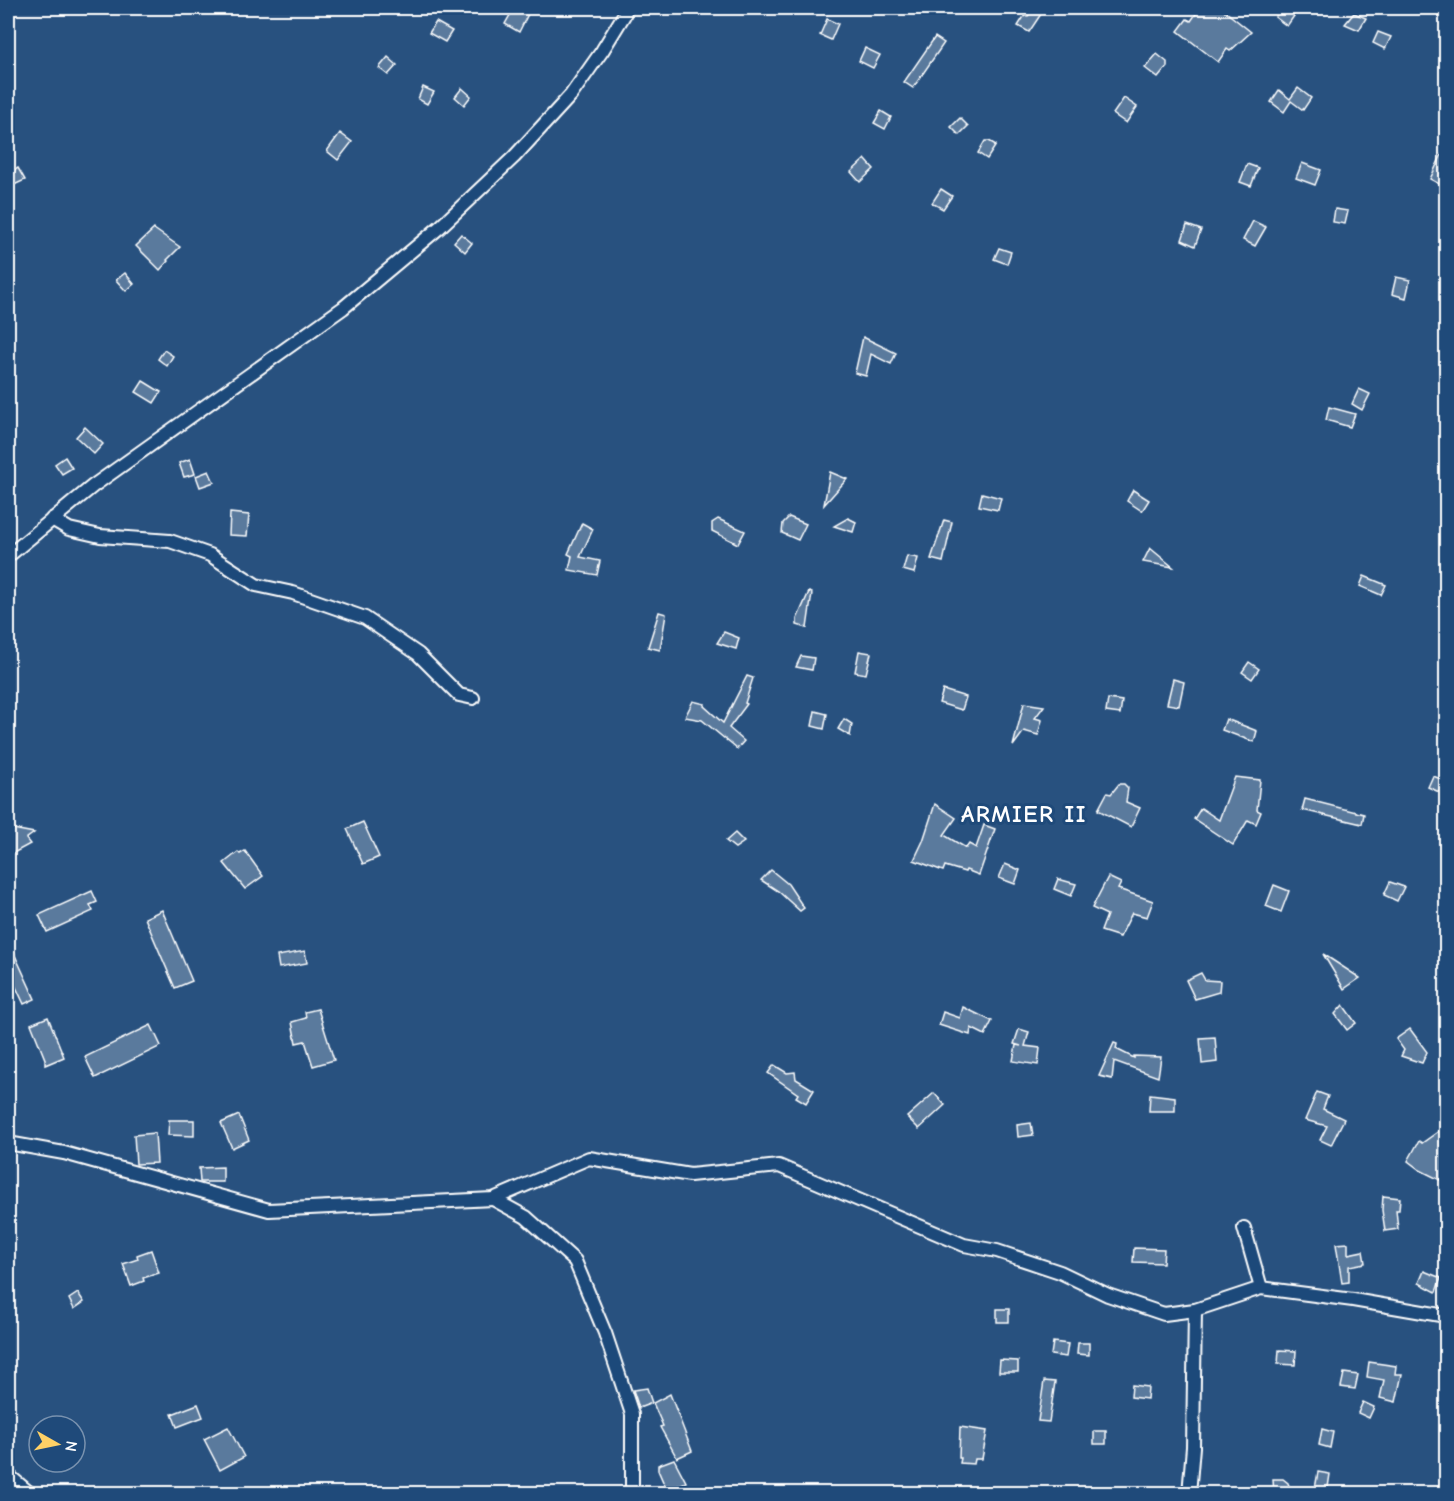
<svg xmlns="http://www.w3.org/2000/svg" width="1454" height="1501" font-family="'Comic Neue',sans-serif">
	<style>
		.building { fill: #5a7a9d; stroke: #fff; stroke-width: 1.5 }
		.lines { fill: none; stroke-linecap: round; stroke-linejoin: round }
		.minor-casing { stroke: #fff; stroke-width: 16 }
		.primary-casing { stroke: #fff; stroke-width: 22 }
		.minor { stroke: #1f4a7a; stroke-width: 12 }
		.primary { stroke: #1f4a7a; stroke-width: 18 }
		.labels { text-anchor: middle; stroke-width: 6; stroke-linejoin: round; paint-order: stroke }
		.district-label { font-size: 24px; font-weight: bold; letter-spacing: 1.5px; fill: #fff; stroke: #1f4a7a }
	</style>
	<rect width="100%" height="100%" fill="#28517f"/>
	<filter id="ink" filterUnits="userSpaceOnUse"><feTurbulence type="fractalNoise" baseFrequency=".0167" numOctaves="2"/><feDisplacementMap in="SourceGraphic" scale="12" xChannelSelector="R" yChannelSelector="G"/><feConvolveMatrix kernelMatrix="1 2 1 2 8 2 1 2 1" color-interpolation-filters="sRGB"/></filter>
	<g filter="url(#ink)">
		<g class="building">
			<path d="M514,8H531L519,32L505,24Z"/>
			<path d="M1035,8H1045L1029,32L1018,26L1025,15L1027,17Z"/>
			<path d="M1200,8H1221L1251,32L1230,51L1227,49L1218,62L1178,31L1187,19L1191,21Z"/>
			<path d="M1282,8L1294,16L1287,26L1275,17Z"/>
			<path d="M1354,13L1366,18L1359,30L1345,24Z"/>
			<path d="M827,19L838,24L831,40L820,35Z"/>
			<path d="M436,22L452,31L445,42L429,33Z"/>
			<path d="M1378,32L1391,37L1385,49L1373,43Z"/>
			<path d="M935,37L944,43L913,88L904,82Z"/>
			<path d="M865,48L880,55L873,68L859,61Z"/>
			<path d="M1157,54L1167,62V67L1158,78L1145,68Z"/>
			<path d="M388,57L397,65L388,75L379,68Z"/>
			<path d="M423,87L434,92L427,104L418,99Z"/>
			<path d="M462,88L471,96L464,105L455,97Z"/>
			<path d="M1298,88L1311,98L1303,110L1291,101L1284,112L1271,102L1279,90L1290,99Z"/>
			<path d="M1124,98L1137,107L1126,123L1113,114Z"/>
			<path d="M881,111L891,117L885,129L874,123Z"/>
			<path d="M960,118L968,126L959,135L951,127Z"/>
			<path d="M340,133L352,142L338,160L327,151Z"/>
			<path d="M985,141H989L996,145L987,159L978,153Z"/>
			<path d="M1446,146V178L1443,186L1430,179Z"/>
			<path d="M865,159L874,169L860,182L851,172Z"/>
			<path d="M1302,163L1321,170L1315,185L1296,178Z"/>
			<path d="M1247,164L1258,168L1251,186L1240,182Z"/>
			<path d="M18,168L25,180L14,185L8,173Z"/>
			<path d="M941,189L952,196L943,209L932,203Z"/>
			<path d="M1335,209L1348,211L1345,224L1333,222Z"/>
			<path d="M1253,221L1266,227L1255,246L1243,240Z"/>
			<path d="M1187,225L1201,230L1195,246L1182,240Z"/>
			<path d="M154,229L180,247L167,260L168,261L160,270L136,246Z"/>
			<path d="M461,234L472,243L465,252L454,242Z"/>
			<path d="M999,248L1011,252L1007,264L994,259Z"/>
			<path d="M125,273L134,284L126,291L116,280Z"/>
			<path d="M1396,277L1410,280L1406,298L1392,294Z"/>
			<path d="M863,337L896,353L891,364L871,354L866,376L855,373Z"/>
			<path d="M164,350L173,356L167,366L158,359Z"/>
			<path d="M143,381L161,392L154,403L136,392Z"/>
			<path d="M1359,389L1370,394L1362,410L1352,404Z"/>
			<path d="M1329,407L1355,414L1350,427L1326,420Z"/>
			<path d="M85,427L103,444L94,454L76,437Z"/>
			<path d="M65,457L72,468L62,474L55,464Z"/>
			<path d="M190,459L195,474L184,477L179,463Z"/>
			<path d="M209,471L214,482L200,487L196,476Z"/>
			<path d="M830,472L847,479L824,505Z"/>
			<path d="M1133,490L1149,500L1142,511L1127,501Z"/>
			<path d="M982,493L1001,498L998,510L979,506Z"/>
			<path d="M230,513L249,515L247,536L229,535Z"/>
			<path d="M789,517L806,524L798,540L782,533L783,523Z"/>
			<path d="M848,518L856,522L853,532L834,526Z"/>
			<path d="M718,519L745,531L738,544L712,531V523Z"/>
			<path d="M944,520L952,522L943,562L931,559Z"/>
			<path d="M582,523L593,529L580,557L600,561L597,575L569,570L572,556L568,554Z"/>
			<path d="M1150,548L1173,567L1143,562Z"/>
			<path d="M907,556L918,558L914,573L903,570Z"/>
			<path d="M1364,576L1386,585L1381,595L1360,586Z"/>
			<path d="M809,592L812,593L807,628L797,625V619Z"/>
			<path d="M659,612L666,614L660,650L648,647Z"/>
			<path d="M724,632L739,638L736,649L717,643Z"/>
			<path d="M859,651L871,653L866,674L855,672Z"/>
			<path d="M801,656L814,658L812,670L796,667Z"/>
			<path d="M1249,662L1259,669L1252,679L1242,672Z"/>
			<path d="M747,676L753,678L745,703L747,704L729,728L744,741L737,749L702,720L685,717L693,701L705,704L704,706L723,723Z"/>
			<path d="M1173,679L1184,682L1179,706L1167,704Z"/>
			<path d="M943,690L966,697L962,710L939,703Z"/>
			<path d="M1108,699L1122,701L1120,714L1106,712Z"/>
			<path d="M1024,703L1044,706L1035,718L1042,720L1038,735L1024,731L1013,746Z"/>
			<path d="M815,711L827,714L824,729L812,726Z"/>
			<path d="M844,719L852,724L850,736L838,729Z"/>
			<path d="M1226,719L1257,731L1254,742L1222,730Z"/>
			<path d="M1433,776L1446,781V795L1428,787Z"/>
			<path d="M1235,777L1260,780L1257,810L1261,812L1256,824L1248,820L1233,845L1194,819L1201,808L1219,820Z"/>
			<path d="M1119,784H1124L1128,788L1126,802L1140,808L1131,827L1098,810L1107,793L1111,794Z"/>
			<path d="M1305,799L1364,814L1362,824L1302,810Z"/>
			<path d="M935,804L956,818L944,835L966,848L969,844L976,848L984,825L995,829L979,875L966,870L965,872L945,866L943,871L914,860L923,841Z"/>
			<path d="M363,822L379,857L363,864L347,829Z"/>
			<path d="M8,828L34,833L26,839L30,844L8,856Z"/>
			<path d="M735,833L744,842L735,848L726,841Z"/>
			<path d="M245,851L263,876L245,889L224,863L238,852L240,854Z"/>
			<path d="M1005,864L1020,870L1015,884L999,878Z"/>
			<path d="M771,870L788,884L804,908L800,911L778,891L761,880Z"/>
			<path d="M1108,877L1121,883L1118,889L1153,901L1147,917L1132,913L1120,937L1101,931L1107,915L1092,908Z"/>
			<path d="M1058,879L1076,884L1071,896L1054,889Z"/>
			<path d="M1390,882L1404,887L1397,901L1384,895Z"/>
			<path d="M1274,885L1289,891L1281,912L1266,906Z"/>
			<path d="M92,891L97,902L90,905L93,911L47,932L39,915Z"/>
			<path d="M162,910L192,981L175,988L145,918Z"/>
			<path d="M8,940L35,999L24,1004L8,970Z"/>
			<path d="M305,951L307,963L279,968L277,956Z"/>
			<path d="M1323,954L1360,978L1344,989Z"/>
			<path d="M1201,973L1205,980L1220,981L1219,992L1195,999L1186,980Z"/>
			<path d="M1343,1005L1356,1023L1347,1030L1335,1014Z"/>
			<path d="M963,1007L992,1021L985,1035L971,1028L970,1035L939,1025L943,1012L960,1018Z"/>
			<path d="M318,1009L334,1060L313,1066L305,1041L296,1043L292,1022L306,1018L305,1012Z"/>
			<path d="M48,1017L64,1057L45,1065V1059L31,1024Z"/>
			<path d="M151,1025L161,1046L95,1078L85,1057Z"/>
			<path d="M1019,1029L1029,1032L1025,1046L1040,1048L1038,1065L1013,1061L1016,1045L1021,1046L1014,1044Z"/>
			<path d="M1410,1029L1427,1052L1422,1063L1401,1056L1404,1050L1396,1039Z"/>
			<path d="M1215,1037L1217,1062L1202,1064L1200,1038Z"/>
			<path d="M1114,1043L1117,1044L1116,1049L1134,1058V1056L1161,1057L1158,1077L1114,1061L1112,1079L1099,1076Z"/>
			<path d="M774,1065L787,1073L795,1072L796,1079L814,1090L806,1103L796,1097L798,1094L768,1073Z"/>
			<path d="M1317,1092L1328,1096L1323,1109L1344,1119L1331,1145L1320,1140L1327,1126L1305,1120Z"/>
			<path d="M934,1093L945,1105L919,1129L907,1117Z"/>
			<path d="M1150,1094L1175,1097V1111H1149Z"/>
			<path d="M239,1115L249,1140L232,1148L221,1123Z"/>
			<path d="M169,1120H194V1136L168,1135Z"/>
			<path d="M1031,1123L1033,1135L1018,1137L1017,1125Z"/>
			<path d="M1439,1131L1446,1142V1170L1442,1181L1420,1170L1408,1161L1419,1141L1422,1143Z"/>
			<path d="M155,1133L157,1163L136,1164L134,1135Z"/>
			<path d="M223,1167V1182H200L199,1168Z"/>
			<path d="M1383,1196L1400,1198L1399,1210H1396L1398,1229L1385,1231L1382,1210Z"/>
			<path d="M1348,1243V1254L1363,1251L1365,1263L1349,1266V1282L1342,1283L1336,1244Z"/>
			<path d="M1134,1248L1164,1249L1163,1263L1133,1262Z"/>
			<path d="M151,1250L159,1273L143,1278L144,1281L131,1286L123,1264L138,1259L137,1255Z"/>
			<path d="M1424,1271L1441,1278L1436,1292L1419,1283Z"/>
			<path d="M78,1293L84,1302L74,1309L69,1299Z"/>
			<rect x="997" y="1309" width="12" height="13"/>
			<path d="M1053,1342L1068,1344L1066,1357L1051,1355Z"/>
			<path d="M1078,1343H1089V1355L1077,1354Z"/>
			<path d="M1279,1350L1296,1351L1295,1365L1278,1364Z"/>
			<path d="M1000,1360L1018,1361V1372H999Z"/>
			<path d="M1369,1362L1396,1366L1395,1374H1402L1396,1402L1380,1398L1384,1380L1367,1377Z"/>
			<path d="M1344,1373L1358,1375L1355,1389L1341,1387Z"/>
			<path d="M1044,1381L1055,1382L1049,1422L1038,1421Z"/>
			<path d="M1132,1385L1148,1387L1147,1399L1131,1397Z"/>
			<path d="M647,1388L652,1403L639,1408L633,1390Z"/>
			<path d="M670,1394L692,1451L677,1458L660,1427L663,1426L653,1403Z"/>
			<path d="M1363,1402L1374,1407L1369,1418L1358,1413Z"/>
			<path d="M198,1404L203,1417L177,1427L172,1414Z"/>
			<path d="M228,1427L244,1457L220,1470L204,1439Z"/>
			<path d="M960,1427L987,1431L982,1459H975L974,1464L960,1463L961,1458H959Z"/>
			<path d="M1322,1429L1333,1432L1330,1448L1319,1445Z"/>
			<rect x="1094" y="1431" width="12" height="13"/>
			<path d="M674,1459L686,1482L667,1491L658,1470V1465Z"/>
			<path d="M1318,1472L1330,1474L1327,1494H1314Z"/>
			<path d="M1273,1479H1283L1288,1483L1292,1494H1274Z"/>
		</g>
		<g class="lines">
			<defs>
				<g id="minor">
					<path d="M52,519L69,529L100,536L170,541L210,555L256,585L293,593L365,618L418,654L459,695L473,698"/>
					<path d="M8,556L93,486L343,308L440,227L514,157L571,95L602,51L624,15L626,8"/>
					<path d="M8,1143L64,1153L269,1210L493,1199L589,1158L690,1175L779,1166L964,1245L997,1251L1060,1272L1108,1295L1164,1314L1195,1310L1261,1288L1244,1228"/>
					<path d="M493,1199L526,1217L575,1261L605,1333L632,1414V1494"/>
					<path d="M1261,1288L1353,1300L1446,1316"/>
					<path d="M1189,1494L1193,1447L1195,1310"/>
				</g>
				<path id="primary" d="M8,1479L26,1494"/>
			</defs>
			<use href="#minor" class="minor-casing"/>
			<use href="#primary" class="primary-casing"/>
			<use href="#minor" class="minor"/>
			<use href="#primary" class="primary"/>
		</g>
	</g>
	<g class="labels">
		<g class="district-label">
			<text x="1024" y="822">ARMIER II</text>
		</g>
	</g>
	<rect width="1454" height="1501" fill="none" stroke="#1f4a7a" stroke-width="30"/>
	<rect x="15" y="15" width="1424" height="1471" fill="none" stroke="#fff" stroke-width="2" filter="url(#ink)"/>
	<g transform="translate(57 1444) rotate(99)"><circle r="28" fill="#1f4a7a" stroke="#7992af" stroke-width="1.5"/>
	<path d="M0-4.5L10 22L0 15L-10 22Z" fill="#ffd166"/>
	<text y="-9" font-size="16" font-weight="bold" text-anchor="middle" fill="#ffffff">N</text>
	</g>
</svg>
